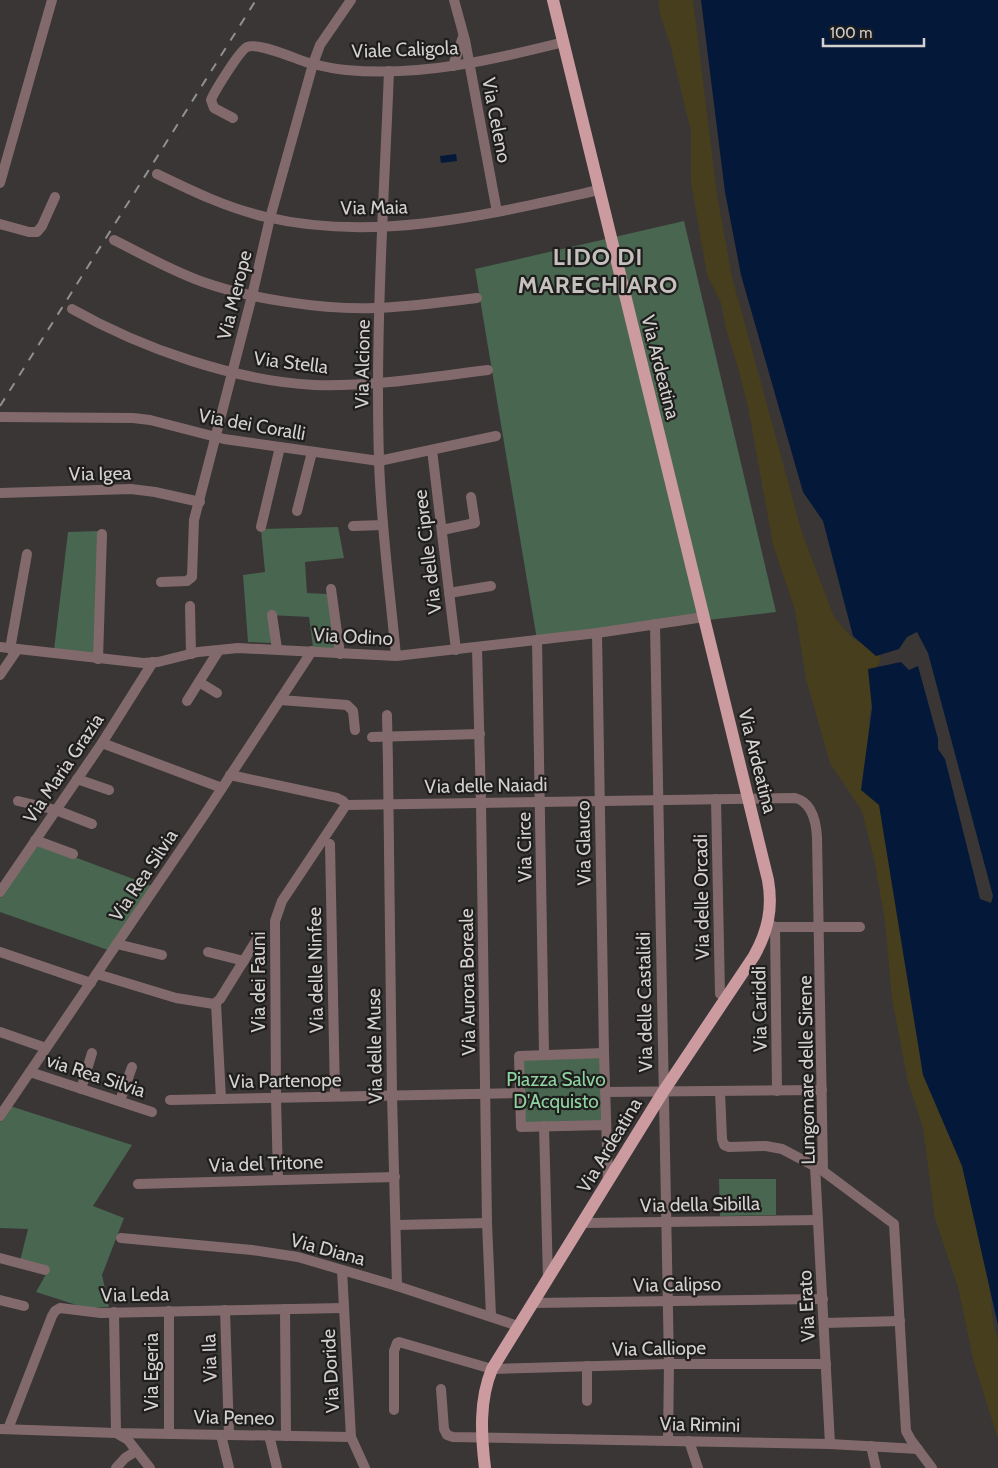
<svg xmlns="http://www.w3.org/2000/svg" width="998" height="1468" font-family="Cabin,sans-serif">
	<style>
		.green { fill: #486650 }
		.sand { fill: #473e1e }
		.water { fill: #04193a }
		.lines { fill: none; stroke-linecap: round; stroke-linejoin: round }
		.minor { stroke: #826a6c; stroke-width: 10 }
		.major { stroke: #cc9ba0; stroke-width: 12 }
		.rail { stroke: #92908f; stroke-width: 2; stroke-dasharray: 9 9; stroke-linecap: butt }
		.labels { text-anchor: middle; stroke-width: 4.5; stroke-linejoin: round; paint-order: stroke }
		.street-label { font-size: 19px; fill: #d3d1d0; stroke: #1f1e1d }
		.park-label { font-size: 19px; fill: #8ed3a1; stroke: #1f1e1d }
		.district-label { font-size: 24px; font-weight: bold; letter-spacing: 1px; fill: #c4c1bf; stroke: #1f1e1d }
	</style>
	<rect width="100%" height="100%" fill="#393635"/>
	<g class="green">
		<path d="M684,221L776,612L537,640L475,269Z"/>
		<path d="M338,527L344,558L305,562L307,593L327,594L336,649L313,647L309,617L269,615L272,643L248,642L243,575L265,572L261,529Z"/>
		<path d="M99,531L95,654L54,650L68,532Z"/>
		<path d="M37,843L152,886L108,950L0,912V898Z"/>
		<path d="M604,1053L605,1125L521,1127L519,1056Z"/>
		<path d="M10,1106L132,1145L93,1206L124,1218L102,1275L109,1307L86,1308L36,1292L49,1269L20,1261L28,1229L0,1228V1122Z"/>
		<path d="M719,1179H776V1215L720,1216Z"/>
	</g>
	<path class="sand" d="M658,0H693L717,194L732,277L802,533L834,617L854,640L877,648L881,659L878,665L869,719L874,776L982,1226L994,1328L998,1340V1439L974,1363L958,1287L935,1218L923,1128L908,1082L892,999L885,921L875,863L862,811L830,763L806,679L795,610L773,545L748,407L739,371L726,329L721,303L707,275L691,182V132L670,44L660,14Z"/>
	<g class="water">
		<path d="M701,0H998V1325L962,1166L923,1075L879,805L861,790L872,708L868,669L901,662L909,670L918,666L938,739V749L945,759L980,899L991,903L993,896L928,653L917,632L907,637L899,649L876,656L853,636L823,521L803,492L741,275L725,192Z"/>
		<path d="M456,154L457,161L441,163L440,156Z"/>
	</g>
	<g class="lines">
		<g class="minor">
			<path d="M454,0L465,40L497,212"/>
			<path d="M453,66L463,37"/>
			<path d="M389,71C384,200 375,331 379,460C381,526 390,591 396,656"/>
			<path d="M233,118L214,108L211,100C214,92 240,50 247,47C259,42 295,59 309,63C321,66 334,69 346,70C421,77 492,60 564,42"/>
			<path d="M157,174C192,191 227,208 266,217C376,243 491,214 599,190"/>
			<path d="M0,183L52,0"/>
			<path d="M0,224L29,232H37L42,226L55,197"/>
			<path d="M114,240C144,255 172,271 203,282C251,299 324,310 375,308C409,307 443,302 477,298"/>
			<path d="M72,309C141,348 235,381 314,385C372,387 430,377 488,370"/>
			<path d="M0,417L133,418L150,420L224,439L379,461L496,436"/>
			<path d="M432,450L456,650"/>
			<path d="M0,493L131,489L155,492L200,502"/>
			<path d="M297,511L312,452"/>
			<path d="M353,526L383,525"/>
			<path d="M261,527L280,447"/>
			<path d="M442,530L475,523L471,497"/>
			<path d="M161,582L187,581L192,577L194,520L252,296L270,218L313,64L320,45L351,0"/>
			<path d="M331,589L340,654"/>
			<path d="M449,593L491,586"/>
			<path d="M190,606L191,654"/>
			<path d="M272,615L277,649"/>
			<path d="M655,624L669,1364L668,1441"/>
			<path d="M597,633L604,1053"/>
			<path d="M537,640L544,1054"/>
			<path d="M0,647L143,663L158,662L198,652L238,648L396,656L597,633L704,617"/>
			<path d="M477,647L481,803L487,1223L491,1316"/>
			<path d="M10,649L27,554"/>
			<path d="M98,659L102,534"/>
			<path d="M0,675L17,650"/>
			<path d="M199,682L217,693"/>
			<path d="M280,700L347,705L353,711L355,730"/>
			<path d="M187,701L219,650"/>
			<path d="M387,715L388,764"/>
			<path d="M372,737L480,734"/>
			<path d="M102,743L222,788"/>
			<path d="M388,767L392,1095L397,1286"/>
			<path d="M230,775L337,798L343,801L346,805L795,798C812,802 816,821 817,837L823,1171L894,1224L906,1431L911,1440L932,1468"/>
			<path d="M77,779L109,790"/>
			<path d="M716,799L720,994"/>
			<path d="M18,801L56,810L92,824"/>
			<path d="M35,840L73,854"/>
			<path d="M330,844L335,1096"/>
			<path d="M0,892L102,743L153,662"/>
			<path d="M771,925L775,927H860"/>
			<path d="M775,927L777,1091"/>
			<path d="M117,944L162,955"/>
			<path d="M0,952L91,983"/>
			<path d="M208,952L244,961"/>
			<path d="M97,974L176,998L214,1004L220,999L256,941"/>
			<path d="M216,1003L221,1099"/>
			<path d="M0,1032L46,1048"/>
			<path d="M30,1072L152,1112"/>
			<path d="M81,1089L92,1053"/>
			<path d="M720,1091L722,1139L724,1145L729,1147L766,1146L782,1149L820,1169"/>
			<path d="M605,1092L822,1090"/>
			<path d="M170,1100L520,1093"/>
			<path d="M120,1101L132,1067"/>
			<path d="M0,1116L205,814L312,651"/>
			<path d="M605,1125L521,1127L519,1056L604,1053L608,1182"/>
			<path d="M544,1126L548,1279"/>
			<path d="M815,1166L830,1444"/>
			<path d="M278,1180L276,1097L275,921L282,901L346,805"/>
			<path d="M138,1184L395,1177"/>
			<path d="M583,1223L818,1220"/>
			<path d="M396,1225L487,1223"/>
			<path d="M121,1238L252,1250L298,1257L397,1286L518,1326"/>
			<path d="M0,1258L45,1270"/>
			<path d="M342,1270L351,1437L365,1468"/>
			<path d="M0,1300L24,1306"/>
			<path d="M533,1303L823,1299"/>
			<path d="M285,1309L286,1436"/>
			<path d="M225,1310L229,1435"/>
			<path d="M114,1312L116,1433L351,1437"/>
			<path d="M824,1323L900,1321"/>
			<path d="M587,1366V1401"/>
			<path d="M441,1389L444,1429L447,1435L453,1437L830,1444L918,1449"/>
			<path d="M394,1410V1351L397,1343L399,1342L492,1369L669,1364H826"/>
			<path d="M0,1429L116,1433L128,1440L150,1468"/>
			<path d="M8,1429L52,1316L55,1311L60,1308L101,1313L344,1308"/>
			<path d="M169,1434V1311"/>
			<path d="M221,1435L229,1468"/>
			<path d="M269,1435L277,1468"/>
			<path d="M689,1441L698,1468"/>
			<path d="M871,1446L876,1468"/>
			<path d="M116,1468L125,1458L136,1451"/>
		</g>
		<path class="major" d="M485,1468C481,1435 479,1400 492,1369L663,1092L754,956C768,931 773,908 768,880L553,0"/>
		<path class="rail" d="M0,406L256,0"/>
	</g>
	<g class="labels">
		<g class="street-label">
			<text transform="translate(405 49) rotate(-2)" y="7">Viale Caligola</text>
			<text transform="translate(497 120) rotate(79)" y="7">Via Celeno</text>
			<text transform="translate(374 207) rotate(-1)" y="7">Via Maia</text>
			<text transform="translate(234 295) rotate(-76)" y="7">Via Merope</text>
			<text transform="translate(291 362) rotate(7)" y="7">Via Stella</text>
			<text transform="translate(362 364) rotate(-89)" y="7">Via Alcione</text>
			<text transform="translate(661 367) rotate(76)" y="7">Via Ardeatina</text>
			<text transform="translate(252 424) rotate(10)" y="7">Via dei Coralli</text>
			<text transform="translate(100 473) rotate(-1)" y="7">Via Igea</text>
			<text transform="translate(427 552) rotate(-97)" y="7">Via delle Cipree</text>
			<text transform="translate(353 636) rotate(3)" y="7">Via Odino</text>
			<text transform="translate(758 761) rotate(76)" y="7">Via Ardeatina</text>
			<text transform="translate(63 768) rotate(-56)" y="7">Via Maria Grazia</text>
			<text transform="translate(486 785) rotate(-1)" y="7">Via delle Naiadi</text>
			<text transform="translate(583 843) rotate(-91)" y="7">Via Glauco</text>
			<text transform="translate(524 847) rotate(-91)" y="7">Via Circe</text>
			<text transform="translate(143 875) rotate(-56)" y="7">Via Rea Silvia</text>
			<text transform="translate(701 897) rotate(-91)" y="7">Via delle Orcadi</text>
			<text transform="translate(315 970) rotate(-91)" y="7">Via delle Ninfee</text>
			<text transform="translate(258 982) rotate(-90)" y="7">Via dei Fauni</text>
			<text transform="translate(467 982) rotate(-91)" y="7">Via Aurora Boreale</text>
			<text transform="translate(644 1002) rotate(-91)" y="7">Via delle Castalidi</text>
			<text transform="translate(759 1009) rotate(-91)" y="7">Via Cariddi</text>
			<text transform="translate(374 1046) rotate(-91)" y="7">Via delle Muse</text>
			<text transform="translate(806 1070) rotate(-91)" y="7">Lungomare delle Sirene</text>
			<text transform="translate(96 1075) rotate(18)" y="7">via Rea Silvia</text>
			<text transform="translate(285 1080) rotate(-1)" y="7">Via Partenope</text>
			<text transform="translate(609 1145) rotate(-59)" y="7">Via Ardeatina</text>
			<text transform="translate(266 1163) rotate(-2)" y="7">Via del Tritone</text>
			<text transform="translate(700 1204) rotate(-1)" y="7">Via della Sibilla</text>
			<text transform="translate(328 1249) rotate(15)" y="7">Via Diana</text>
			<text transform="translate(677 1284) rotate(-1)" y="7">Via Calipso</text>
			<text transform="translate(135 1294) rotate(-1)" y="7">Via Leda</text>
			<text transform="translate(806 1306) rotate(-93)" y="7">Via Erato</text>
			<text transform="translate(659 1348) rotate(-1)" y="7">Via Calliope</text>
			<text transform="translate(209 1358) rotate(-92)" y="7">Via Ila</text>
			<text transform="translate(330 1371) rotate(-93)" y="7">Via Doride</text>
			<text transform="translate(151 1372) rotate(-90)" y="7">Via Egeria</text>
			<text transform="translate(234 1417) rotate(1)" y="7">Via Peneo</text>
			<text transform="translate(700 1424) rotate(1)" y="7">Via Rimini</text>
		</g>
		<g class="park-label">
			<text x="556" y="1086">Piazza Salvo<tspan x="556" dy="22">D'Acquisto</tspan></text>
		</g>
		<g class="district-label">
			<text x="598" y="265">LIDO DI<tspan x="598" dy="28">MARECHIARO</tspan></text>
		</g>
	</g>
	<path d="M823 38v8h101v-8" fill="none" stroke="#d3d1d0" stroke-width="2.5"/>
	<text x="830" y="38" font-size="15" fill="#d3d1d0" stroke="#1f1e1d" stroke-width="4" paint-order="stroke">100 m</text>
</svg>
